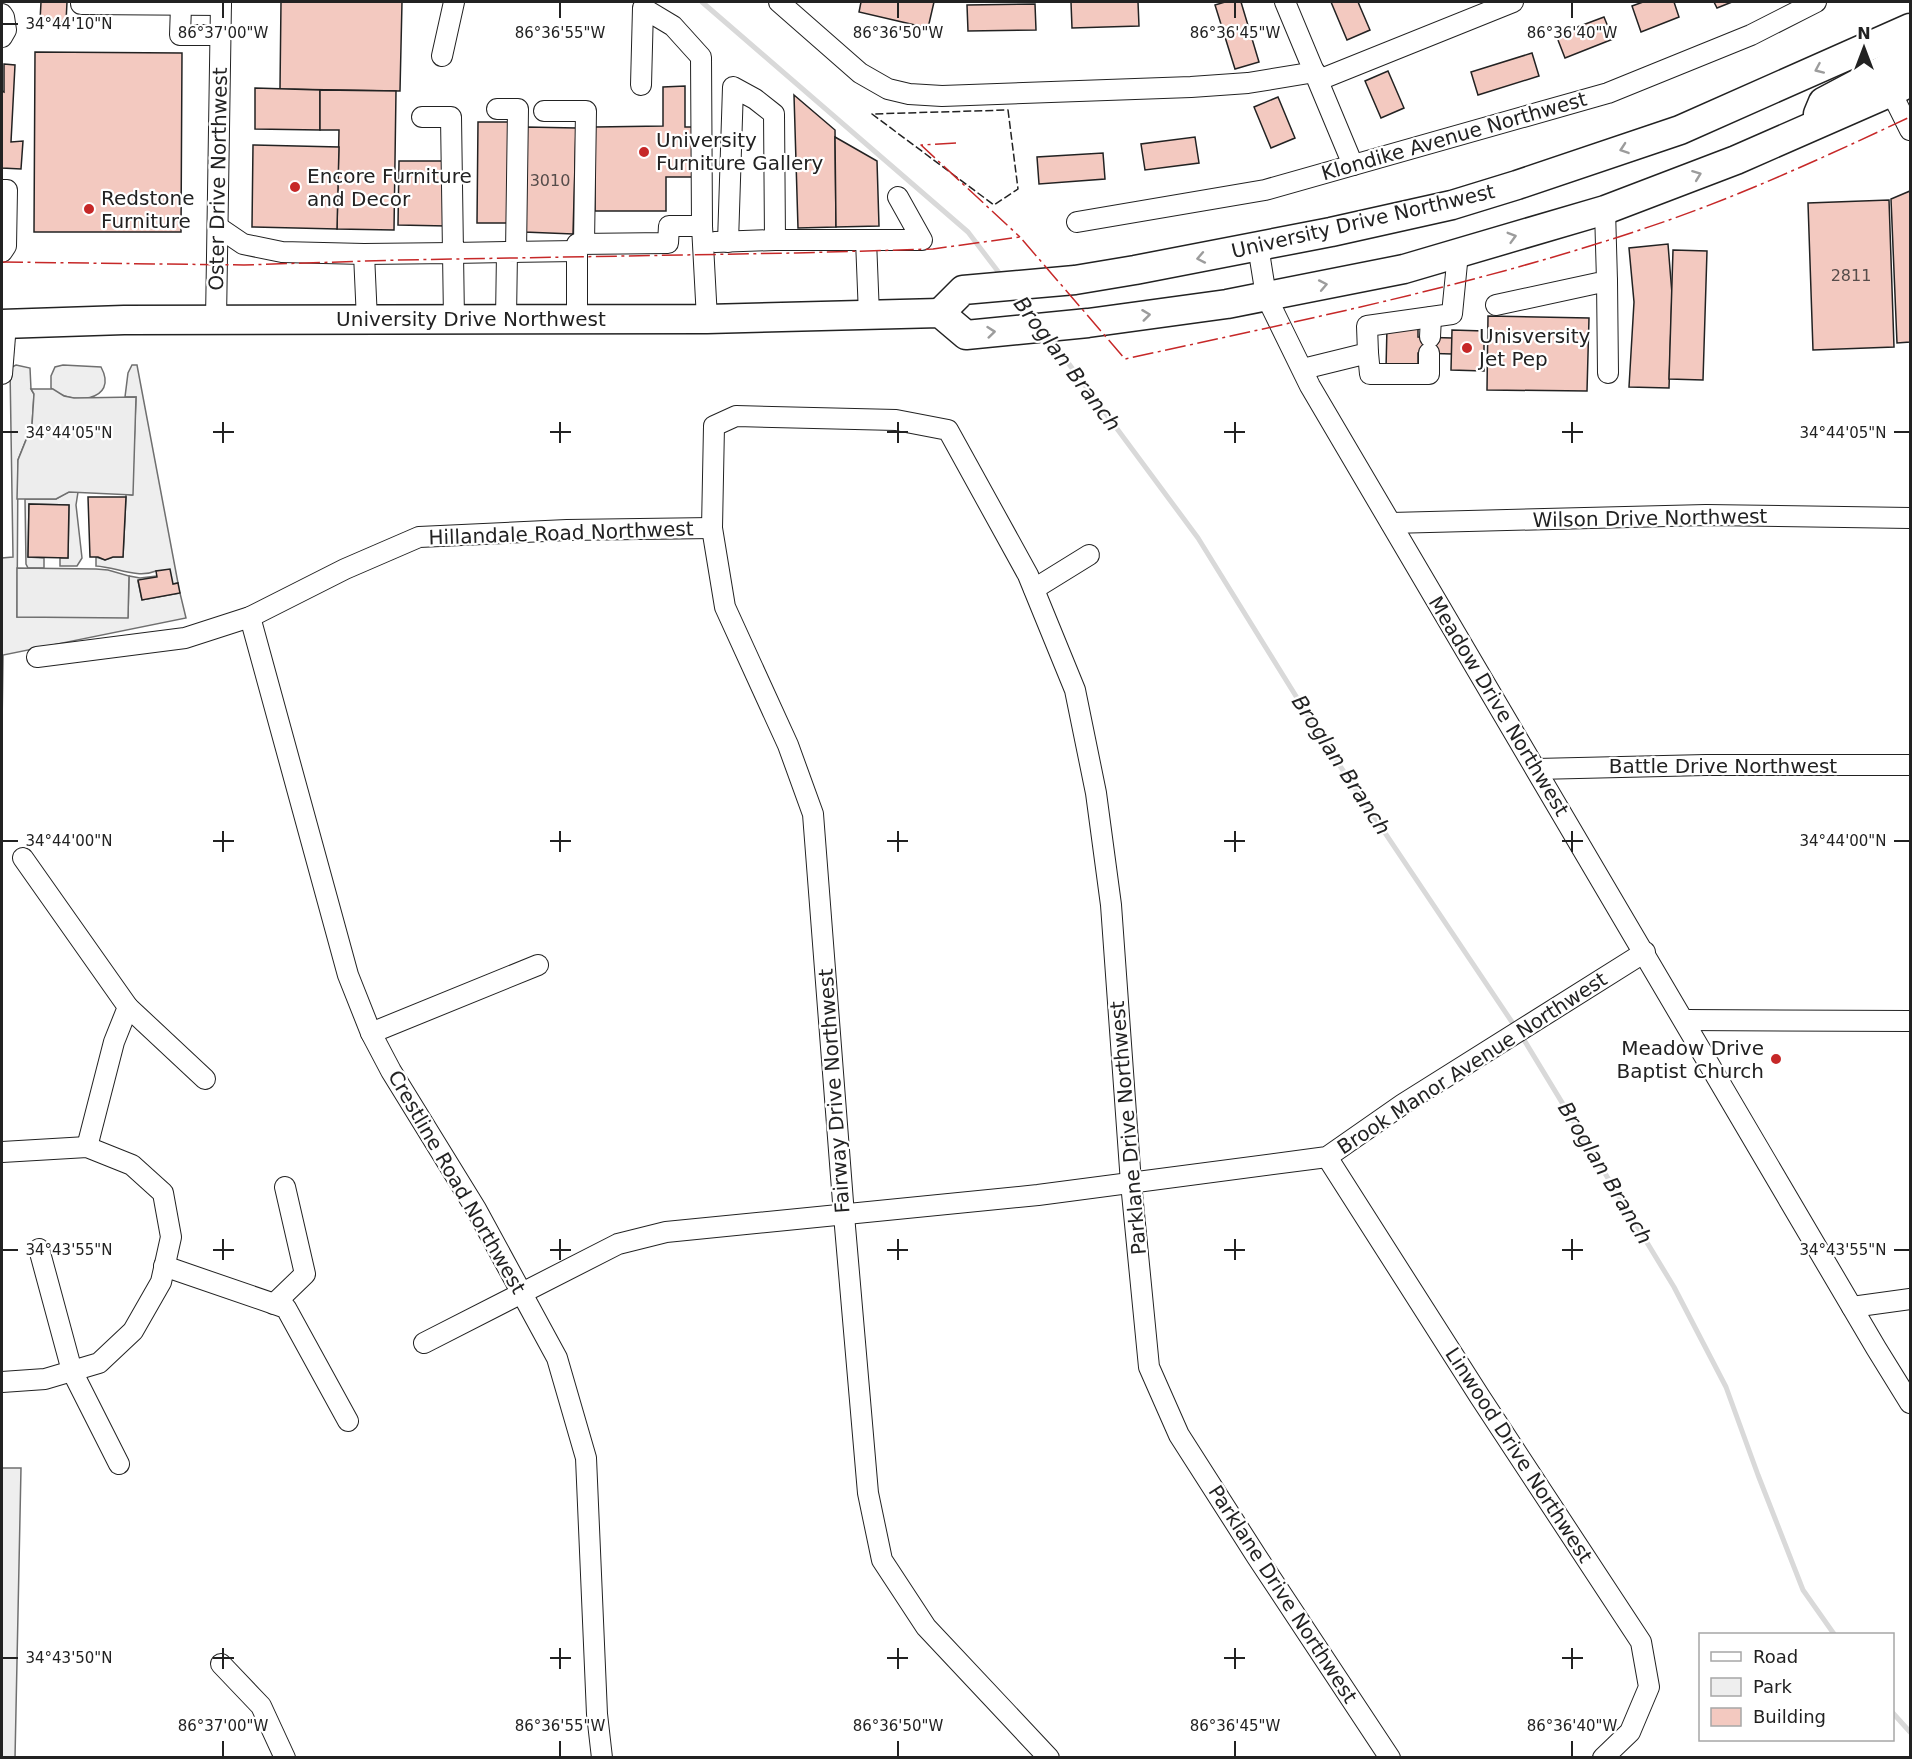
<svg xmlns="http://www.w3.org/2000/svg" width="1912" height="1759" font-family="'DejaVu Sans',sans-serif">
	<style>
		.green { fill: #eee; stroke: #6f6f6f; stroke-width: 1.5 }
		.parking { fill: #ededed; stroke: #6f6f6f; stroke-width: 1.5 }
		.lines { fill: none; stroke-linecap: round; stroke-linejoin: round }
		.stream { stroke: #d9d9d9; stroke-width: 5 }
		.building { fill: #f3c9c0; stroke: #222; stroke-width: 1.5 }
		.minor-casing { stroke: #222; stroke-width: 22 }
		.highway-casing { stroke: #222; stroke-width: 31 }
		.minor { stroke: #fff; stroke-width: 20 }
		.highway { stroke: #fff; stroke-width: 28 }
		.fence { stroke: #222; stroke-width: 1.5; stroke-dasharray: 8 3; stroke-linecap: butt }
		.power { stroke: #c62828; stroke-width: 1.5; stroke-dasharray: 21 4.5 3 4.5; stroke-linecap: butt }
		.oneway { stroke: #9c9c9c }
		.ticks { fill: none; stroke: #222; stroke-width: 2 }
		.poi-dot { fill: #c62828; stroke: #fff; stroke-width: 2 }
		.labels { text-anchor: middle; stroke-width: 4.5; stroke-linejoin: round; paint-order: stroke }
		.number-label { font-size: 16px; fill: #564c4a }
		.street-label { font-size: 20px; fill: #222; stroke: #fff }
		.poi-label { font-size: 20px; fill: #222; stroke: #fff; text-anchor: start }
		.water-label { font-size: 21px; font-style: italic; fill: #222; stroke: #fff }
		.ticks-label { font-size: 15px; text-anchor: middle; fill: #222; stroke: #fff; stroke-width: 4.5; stroke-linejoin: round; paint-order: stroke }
	</style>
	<rect width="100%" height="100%" fill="#fff"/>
	<g class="green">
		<path d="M16,365L30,368L31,389L34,394L32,425L18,460L17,617H128L129,576L140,578L157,576L138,581L142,600L180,593L186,618L3,655L2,729V558L13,557L10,368Z"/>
		<path d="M63,365L101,367C120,402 69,406 51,388V376L55,367Z"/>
		<path d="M132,365H137L178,583L173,584L156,571C137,579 116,567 96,566V557L105,560L113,557H123L126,497V494L132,495L136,397H125L128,373Z"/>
		<path d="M68,492H78L76,505L82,558L77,566H60V558H68L69,505L29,504L28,557L44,558V568H28L26,564L25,499H56Z"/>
		<path d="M2,1468H21L15,1758L2,1757Z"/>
	</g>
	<g class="parking">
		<path d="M31,389H53L64,396L74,398L136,397L133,495L69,492L56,499H17L18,460L32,425L34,394Z"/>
		<path d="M17,568L96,569L108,570L129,576L128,618L17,617Z"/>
	</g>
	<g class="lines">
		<g class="stream">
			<path d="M702,2L968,232L1003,278"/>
			<path d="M1016,294L1035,318"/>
			<path d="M1049,337L1198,538L1330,751L1516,1028"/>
			<path d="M1521,1035L1674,1287L1726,1387L1758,1475L1803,1590L1834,1634"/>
			<path d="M1892,1712L1910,1732"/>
		</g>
	</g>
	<g class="building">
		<path d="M41,2H67L66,22L40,21Z"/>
		<path d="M281,2H402L400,91L280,89Z"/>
		<path d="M861,2H934L928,28L859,12Z"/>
		<path d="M1071,2H1138L1139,26L1072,28Z"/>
		<path d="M1225,2H1241L1259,62L1235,69L1215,5Z"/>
		<path d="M1331,2H1358L1370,30L1347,40Z"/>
		<path d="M1643,2H1674L1679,17L1641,32L1632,6Z"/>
		<path d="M1714,2H1732L1717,8Z"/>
		<path d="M1035,4L1036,30L968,31L967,5Z"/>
		<path d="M1604,17L1613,39L1565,58L1556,35Z"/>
		<path d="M35,52L182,53L181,232H34Z"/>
		<path d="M1532,53L1539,76L1478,95L1471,72Z"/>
		<path d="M4,64L15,65L11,142L23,141L21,169L2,168V91L4,92Z"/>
		<path d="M1388,71L1404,108L1381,118L1365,81Z"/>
		<path d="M685,86V127H694V177H666V211H595V127L663,126V87Z"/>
		<path d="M255,88L320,90V130L255,129Z"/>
		<path d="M320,90L396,91L394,230L337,229L339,130H320Z"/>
		<path d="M794,95L835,130L836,227L798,228Z"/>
		<path d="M1278,97L1295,138L1271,148L1254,107Z"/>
		<path d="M478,122H510L509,223H477Z"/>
		<path d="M526,127L576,128L573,234L524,232Z"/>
		<path d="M835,137L877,161L879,226L836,227Z"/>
		<path d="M1195,137L1199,163L1145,170L1141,144Z"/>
		<path d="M253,145L339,147L337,229L252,227Z"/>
		<path d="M1103,153L1105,179L1039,184L1037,157Z"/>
		<path d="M399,161H448L447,226L398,225Z"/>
		<path d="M1910,191V342L1897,343L1891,199Z"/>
		<path d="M1889,200L1894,347L1813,350L1808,203Z"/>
		<path d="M1668,244L1672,294L1669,388L1629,387L1634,302L1629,248Z"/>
		<path d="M1673,250L1707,251L1703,380L1669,379Z"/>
		<path d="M1488,316L1589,318L1587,391L1487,390Z"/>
		<path d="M1387,327H1418V337L1452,338V354L1418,353V370L1386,369Z"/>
		<path d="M1452,330L1484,331V371L1451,370Z"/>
		<path d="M88,497H126L123,557H113L105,560L98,557H90Z"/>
		<path d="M29,504L69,505L68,558L28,557Z"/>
		<path d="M170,569L173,584L178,583L180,593L142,600L138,580L157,577L156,571Z"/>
	</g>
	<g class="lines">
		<defs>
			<g id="minor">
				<path d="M81,2V4L221,5"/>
				<path d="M779,2L860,73L888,89L909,94L942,96L1191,87L1248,83L1315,72"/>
				<path d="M1285,2L1353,165"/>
				<path d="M181,6L180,35H221"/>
				<path d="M2,14L4,17L6,30L2,37"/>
				<path d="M442,56L454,2"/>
				<path d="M1319,80L1513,2"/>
				<path d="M641,85L643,8L673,26L701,57L702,226"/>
				<path d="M1891,92L1910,130"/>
				<path d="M497,109H518L516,252"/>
				<path d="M544,111H586L584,243"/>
				<path d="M422,117H451L453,253L507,252"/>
				<path d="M2,190H7L6,246L2,252"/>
				<path d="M1077,222L1265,190L1608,93L1751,35L1816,2"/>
				<path d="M218,227L243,244L282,252L364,254L453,253L454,319"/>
				<path d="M866,240L869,315"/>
				<path d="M715,242L775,240"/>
				<path d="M728,242L733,87L755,99L774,114L775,240H922L898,197"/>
				<path d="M1258,246L1266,296L1310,386L1876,1348L1910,1403"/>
				<path d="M364,254L367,320"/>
				<path d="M1607,281L1608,373"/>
				<path d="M1496,305L1607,281L1605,210"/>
				<path d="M506,319L507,252L577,251"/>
				<path d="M577,319V244L668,243L669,226H702L707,319"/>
				<path d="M216,320L221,2"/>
				<path d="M1430,337L1431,317"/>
				<path d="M1368,353L1370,374H1429V353"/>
				<path d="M1303,369L1368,353L1367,326L1452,314L1458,253"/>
				<path d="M2,374L6,324"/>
				<path d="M1391,523L1706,515L1910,518"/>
				<path d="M1034,589L1089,555"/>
				<path d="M250,617L348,975L371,1033L391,1071L476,1209L557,1358L586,1458L597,1714L602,1758"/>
				<path d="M37,657L185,638L250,617L345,569L419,537L567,530L712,528"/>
				<path d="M1536,769L1706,765H1910"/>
				<path d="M23,858L128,1007L114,1042L87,1147"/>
				<path d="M128,1007L205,1079"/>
				<path d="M1685,1020L1910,1021"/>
				<path d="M371,1033L538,965"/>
				<path d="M2,1152L87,1147L132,1165L163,1193L171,1237L161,1282L133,1331L99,1363L45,1379L2,1382"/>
				<path d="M1327,1157L1480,1397L1641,1642L1649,1687L1630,1732L1603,1758"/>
				<path d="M39,1249L72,1371L119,1464"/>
				<path d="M164,1266L286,1308L348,1421"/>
				<path d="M274,1304L305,1274L285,1187"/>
				<path d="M1852,1307L1910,1299"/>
				<path d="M424,1343L618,1244L666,1232L1038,1195L1327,1157L1403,1104L1645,952"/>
				<path d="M221,1664L261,1706L285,1758"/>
				<path d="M1049,1758L926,1627L882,1560L868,1493L844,1215L813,814L788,745L725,607L712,528L714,426L736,416L896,420L948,430L1028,575L1075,690L1096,793L1111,905L1131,1183L1149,1367L1179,1435L1257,1557L1390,1758"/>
			</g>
			<g id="highway">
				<path d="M1818,114L1823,102L1910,56"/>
				<path d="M940,313L963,290L1075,280L1135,270L1331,232L1452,205L1517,185L1680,130L1910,28"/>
				<path d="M2,324L124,320L707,319L940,313L966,335L1088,323L1227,304L1404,269L1605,210L1736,160L1891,92L1910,82"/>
			</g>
		</defs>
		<use href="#minor" class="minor-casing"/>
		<use href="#highway" class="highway-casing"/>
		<use href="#minor" class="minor"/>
		<use href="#highway" class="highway"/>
		<path class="fence" d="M1008,110L1018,189L994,205L872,114Z"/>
		<g class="power">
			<path d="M956,143L921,145L1020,237"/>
			<path d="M2,262L244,265L398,260L796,253L933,249L1020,237L1125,359C1308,319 1492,282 1669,220C1751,191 1831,154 1910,117"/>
		</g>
	</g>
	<defs><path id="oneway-chevron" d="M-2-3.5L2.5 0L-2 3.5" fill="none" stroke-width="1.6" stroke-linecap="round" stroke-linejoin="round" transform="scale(1.5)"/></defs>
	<g class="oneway">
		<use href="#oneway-chevron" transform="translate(1819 69) rotate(156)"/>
		<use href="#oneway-chevron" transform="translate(1624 149) rotate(161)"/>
		<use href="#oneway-chevron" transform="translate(1697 175) rotate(-21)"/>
		<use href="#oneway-chevron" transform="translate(1512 237) rotate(-16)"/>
		<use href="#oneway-chevron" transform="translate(1201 258) rotate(169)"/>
		<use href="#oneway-chevron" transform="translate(1323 285) rotate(-11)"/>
		<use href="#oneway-chevron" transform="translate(1146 315) rotate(-7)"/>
		<use href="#oneway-chevron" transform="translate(991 332) rotate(-6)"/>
	</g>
	<path class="ticks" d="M223,3V18M560,3V18M898,3V18M1235,3V18M1572,3V18M3,24H18M223,422V443M560,422V443M898,422V443M1235,422V443M1572,422V443M3,432H18M213,432H234M550,432H571M887,432H908M1224,432H1245M1562,432H1583M1894,432H1909M223,831V852M560,831V852M898,831V852M1235,831V852M1572,831V852M3,841H18M213,841H234M550,841H571M887,841H908M1224,841H1245M1562,841H1583M1894,841H1909M223,1239V1260M560,1239V1260M898,1239V1260M1235,1239V1260M1572,1239V1260M3,1250H18M213,1250H234M550,1250H571M887,1250H908M1224,1250H1245M1562,1250H1583M1894,1250H1909M223,1648V1669M560,1648V1669M898,1648V1669M1235,1648V1669M1572,1648V1669M3,1658H18M213,1658H234M550,1658H571M887,1658H908M1224,1658H1245M1562,1658H1583M223,1741V1756M560,1741V1756M898,1741V1756M1235,1741V1756M1572,1741V1756"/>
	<g class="poi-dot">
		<circle cx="644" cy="152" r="6"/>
		<circle cx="295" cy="187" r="6"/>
		<circle cx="89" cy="209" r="6"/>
		<circle cx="1467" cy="348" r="6"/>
		<circle cx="1776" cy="1059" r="6"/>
	</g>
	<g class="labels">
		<g class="number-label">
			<text x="550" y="186">3010</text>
			<text x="1851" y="281">2811</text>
		</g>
		<g class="street-label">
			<text transform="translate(1454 136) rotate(-16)" y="7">Klondike Avenue Northwest</text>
			<text transform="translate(218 179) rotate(-89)" y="7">Oster Drive Northwest</text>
			<text transform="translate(1363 221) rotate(-13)" y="7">University Drive Northwest</text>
			<text x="471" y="326">University Drive Northwest</text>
			<text transform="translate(1650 518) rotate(-1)" y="7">Wilson Drive Northwest</text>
			<text transform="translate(561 533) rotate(-2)" y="7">Hillandale Road Northwest</text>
			<text transform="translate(1499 706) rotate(59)" y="7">Meadow Drive Northwest</text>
			<text x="1723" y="773">Battle Drive Northwest</text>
			<text transform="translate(1472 1063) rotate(-33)" y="7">Brook Manor Avenue Northwest</text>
			<text transform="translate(834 1091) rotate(-94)" y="7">Fairway Drive Northwest</text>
			<text transform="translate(1128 1128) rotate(-95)" y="7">Parklane Drive Northwest</text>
			<text transform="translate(457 1182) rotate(60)" y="7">Crestline Road Northwest</text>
			<text transform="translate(1519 1455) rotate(57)" y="7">Linwood Drive Northwest</text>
			<text transform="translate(1283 1594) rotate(57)" y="7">Parklane Drive Northwest</text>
		</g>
		<g class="poi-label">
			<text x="656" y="147">University<tspan x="656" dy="23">Furniture Gallery</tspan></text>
			<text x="307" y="183">Encore Furniture<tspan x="307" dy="23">and Decor</tspan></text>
			<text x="101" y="205">Redstone<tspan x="101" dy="23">Furniture</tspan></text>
			<text x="1479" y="343">Unisversity<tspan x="1479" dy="23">Jet Pep</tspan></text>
			<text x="1764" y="1055" text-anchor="end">Meadow Drive<tspan x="1764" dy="23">Baptist Church</tspan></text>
		</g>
		<g class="water-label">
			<text transform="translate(1067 364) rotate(53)" y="7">Broglan Branch</text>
			<text transform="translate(1341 765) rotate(57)" y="7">Broglan Branch</text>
			<text transform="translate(1605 1173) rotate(59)" y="7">Broglan Branch</text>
		</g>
	</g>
	<g class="ticks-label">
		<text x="69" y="29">34°44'10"N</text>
		<text x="223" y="38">86°37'00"W</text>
		<text x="560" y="38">86°36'55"W</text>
		<text x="898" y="38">86°36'50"W</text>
		<text x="1235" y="38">86°36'45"W</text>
		<text x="1572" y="38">86°36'40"W</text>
		<text x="69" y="438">34°44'05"N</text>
		<text x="1843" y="438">34°44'05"N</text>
		<text x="69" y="846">34°44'00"N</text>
		<text x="1843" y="846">34°44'00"N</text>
		<text x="69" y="1255">34°43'55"N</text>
		<text x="1843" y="1255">34°43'55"N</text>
		<text x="69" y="1663">34°43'50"N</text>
		<text x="223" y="1731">86°37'00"W</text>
		<text x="560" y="1731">86°36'55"W</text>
		<text x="898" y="1731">86°36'50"W</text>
		<text x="1235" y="1731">86°36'45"W</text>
		<text x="1572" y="1731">86°36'40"W</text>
	</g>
	<rect width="1912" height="1759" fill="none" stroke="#222222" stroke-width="6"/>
	<rect x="1699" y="1633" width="195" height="108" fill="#ffffff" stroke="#a7a7a7" stroke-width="1.5"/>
	<rect x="1711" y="1652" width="30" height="9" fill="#ffffff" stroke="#a7a7a7" stroke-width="1.5"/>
	<text x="1753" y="1663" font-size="18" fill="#222222">Road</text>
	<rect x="1711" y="1678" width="30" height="18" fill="#eeeeee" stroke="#a7a7a7" stroke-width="1.5"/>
	<text x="1753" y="1693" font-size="18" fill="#222222">Park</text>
	<rect x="1711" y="1708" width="30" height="18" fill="#f3c9c0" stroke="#a7a7a7" stroke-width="1.5"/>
	<text x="1753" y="1723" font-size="18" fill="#222222">Building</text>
	<g transform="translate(1864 48)" stroke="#ffffff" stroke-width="4.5" paint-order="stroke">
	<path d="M0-4.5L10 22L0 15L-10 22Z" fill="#222222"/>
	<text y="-9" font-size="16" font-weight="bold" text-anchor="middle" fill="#222222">N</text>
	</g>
</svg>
